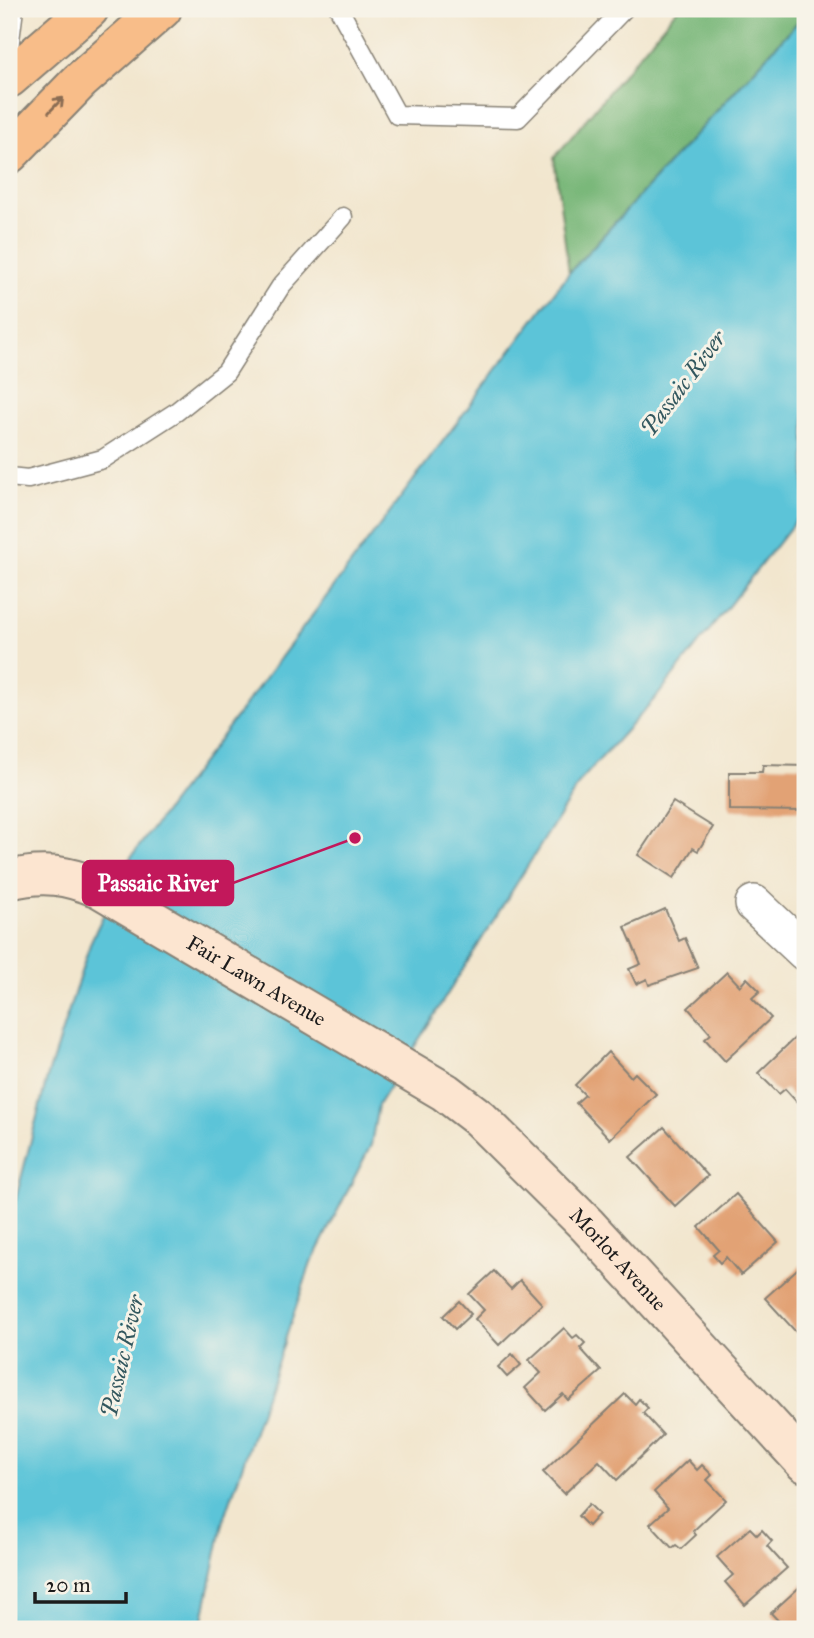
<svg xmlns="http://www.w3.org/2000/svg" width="814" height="1638" font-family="'IM FELL Great Primer',serif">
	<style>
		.forest { fill: #7ab87a; stroke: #4b6a4b; stroke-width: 2 }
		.water { fill: #5cc4d8; stroke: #3c707a; stroke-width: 2 }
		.building { fill: #e2a275 }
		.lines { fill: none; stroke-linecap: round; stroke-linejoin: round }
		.lane-casing { stroke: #878175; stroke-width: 21 }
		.street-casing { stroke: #878175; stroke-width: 40 }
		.secondary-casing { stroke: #878175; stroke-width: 42 }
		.primary-casing { stroke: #878175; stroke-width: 42 }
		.lane { stroke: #fff; stroke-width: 18 }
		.street { stroke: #fff; stroke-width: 37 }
		.secondary { stroke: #fce5d0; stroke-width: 38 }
		.primary { stroke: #f8bd89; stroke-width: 38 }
		.oneway { stroke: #8a6c52 }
		.labels { text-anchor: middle; stroke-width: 6; stroke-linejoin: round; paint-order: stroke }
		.street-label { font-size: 21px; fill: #1c1c1c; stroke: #f7f3e8 }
		.water-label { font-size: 23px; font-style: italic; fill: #32575e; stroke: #f7f3e8 }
		.leader { fill: none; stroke: #c2185b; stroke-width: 2.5 }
		.callout-dot { fill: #c2185b; stroke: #f7f3e8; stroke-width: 2.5 }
		.callout { fill: #c2185b; stroke: #c2185b; stroke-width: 2.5 }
		.callout-label { font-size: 23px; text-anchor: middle; font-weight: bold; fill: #fff }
	</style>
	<rect width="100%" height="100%" fill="#f7f3e8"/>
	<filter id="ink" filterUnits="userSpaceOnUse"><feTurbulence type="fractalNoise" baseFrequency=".0143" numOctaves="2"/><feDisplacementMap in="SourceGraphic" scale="14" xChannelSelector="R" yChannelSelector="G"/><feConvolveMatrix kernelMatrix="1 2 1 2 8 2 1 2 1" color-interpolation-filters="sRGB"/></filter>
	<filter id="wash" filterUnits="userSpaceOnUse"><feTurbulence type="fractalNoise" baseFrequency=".00686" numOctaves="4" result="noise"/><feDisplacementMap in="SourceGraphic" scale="28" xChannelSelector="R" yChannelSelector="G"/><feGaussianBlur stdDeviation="1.57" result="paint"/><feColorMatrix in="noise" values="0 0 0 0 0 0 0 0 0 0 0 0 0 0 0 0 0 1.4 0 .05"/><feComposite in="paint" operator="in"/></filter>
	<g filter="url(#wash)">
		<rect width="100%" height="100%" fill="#f2e6ce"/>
		<path class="forest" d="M677,9H805V14L569,273L554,158Z"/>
		<path class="water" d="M805,14V509L658,695L582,779L378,1105L371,1145L311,1263L223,1523L201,1629H9V1225L47,1078L91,941L131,857L569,273Z"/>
		<g id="blocks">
			<g class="building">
				<path d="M763,765L805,766V811L729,810V772H762Z"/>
				<path d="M673,802L713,827L698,851L693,848L674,878L638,855Z"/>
				<path d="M665,909L679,941L685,938L698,968L649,985L647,979L636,984L629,969L641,964L625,927Z"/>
				<path d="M727,972L740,986L747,978L760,991L752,998L771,1018L725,1061L705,1039L711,1034L688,1008Z"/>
				<path d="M802,1031L805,1035V1111L785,1089L779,1094L758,1073Z"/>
				<path d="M608,1052L631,1077L635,1073L656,1094L610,1139L576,1103L585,1095L575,1085Z"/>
				<path d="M664,1127L708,1176L675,1206L630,1157Z"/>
				<path d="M736,1194L778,1242L741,1275L726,1257L720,1263L713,1255L719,1250L699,1227Z"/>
				<path d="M805,1262V1342L765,1298Z"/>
				<path d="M494,1271L511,1289L520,1280L542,1304L499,1345L475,1319L484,1310L469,1294Z"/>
				<path d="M459,1301L471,1314L455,1329L443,1316Z"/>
				<path d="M564,1328L573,1338L577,1335L585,1343L580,1348L601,1371L568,1400L563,1394L545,1410L525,1388L541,1373L529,1360Z"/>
				<path d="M512,1354L521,1365L507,1377L498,1367Z"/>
				<path d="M625,1394L635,1404L639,1399L648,1408L643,1413L663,1435L617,1480L599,1461L564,1494L543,1472Z"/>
				<path d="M688,1460L697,1470L702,1465L712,1475L707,1480L726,1500L693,1531L696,1535L681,1549L676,1545L672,1548L650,1524L668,1508L654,1492Z"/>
				<path d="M589,1504L599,1514L588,1526L578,1516Z"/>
				<path d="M750,1528L757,1535L762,1530L772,1541L767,1546L787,1568L745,1605L725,1582L733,1575L717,1557Z"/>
				<path d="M804,1583L805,1629H786L771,1613Z"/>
			</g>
		</g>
	</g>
	<g filter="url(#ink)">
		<use href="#blocks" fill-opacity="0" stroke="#878175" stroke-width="2"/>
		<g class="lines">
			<defs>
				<g id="lane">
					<path d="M339,9L397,115L518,118L624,9"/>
					<path d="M9,48L14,9"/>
					<path d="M9,477L28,479L103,459L176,412L226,372L281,286L343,217"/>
				</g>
				<path id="street" d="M754,904L805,952"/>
				<g id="secondary">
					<path id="s1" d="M9,880C43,871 67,875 99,888L445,1092L479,1118L587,1225L805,1463"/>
				</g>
				<g id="primary">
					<path d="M9,78L89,9"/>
					<path d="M9,154L80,81L162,9"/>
				</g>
			</defs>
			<use href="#lane" class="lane-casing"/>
			<use href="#street" class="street-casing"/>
			<use href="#secondary" class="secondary-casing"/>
			<use href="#primary" class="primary-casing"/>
			<use href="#lane" class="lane"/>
			<use href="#street" class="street"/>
			<use href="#secondary" class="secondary"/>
			<use href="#primary" class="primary"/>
		</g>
		<defs><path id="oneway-shaft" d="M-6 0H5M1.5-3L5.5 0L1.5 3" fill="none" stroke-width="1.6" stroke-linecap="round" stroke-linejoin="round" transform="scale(1.75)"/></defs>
		<use class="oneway" href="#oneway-shaft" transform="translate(56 105) rotate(-46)"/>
	</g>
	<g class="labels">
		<g class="street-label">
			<text dy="7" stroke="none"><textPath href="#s1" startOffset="275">Fair Lawn Avenue</textPath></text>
			<text dy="7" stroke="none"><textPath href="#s1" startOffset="735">Morlot Avenue</textPath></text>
		</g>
		<g class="water-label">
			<text transform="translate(683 383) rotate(-53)" y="8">Passaic River</text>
			<text transform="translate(122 1356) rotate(-77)" y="8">Passaic River</text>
		</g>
	</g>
	<path class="leader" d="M355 838L233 883"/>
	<circle class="callout-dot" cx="355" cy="838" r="7"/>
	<rect class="callout" x="83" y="861" width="150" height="44" rx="7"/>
	<g class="callout-label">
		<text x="158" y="891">Passaic River</text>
	</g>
	<rect width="814" height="1638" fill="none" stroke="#f7f3e8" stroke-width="35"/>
	<path d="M35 1592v10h91v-10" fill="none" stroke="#1c1c1c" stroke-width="3.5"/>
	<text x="46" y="1592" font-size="21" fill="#1c1c1c" stroke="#f7f3e8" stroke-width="5" paint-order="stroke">20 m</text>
</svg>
